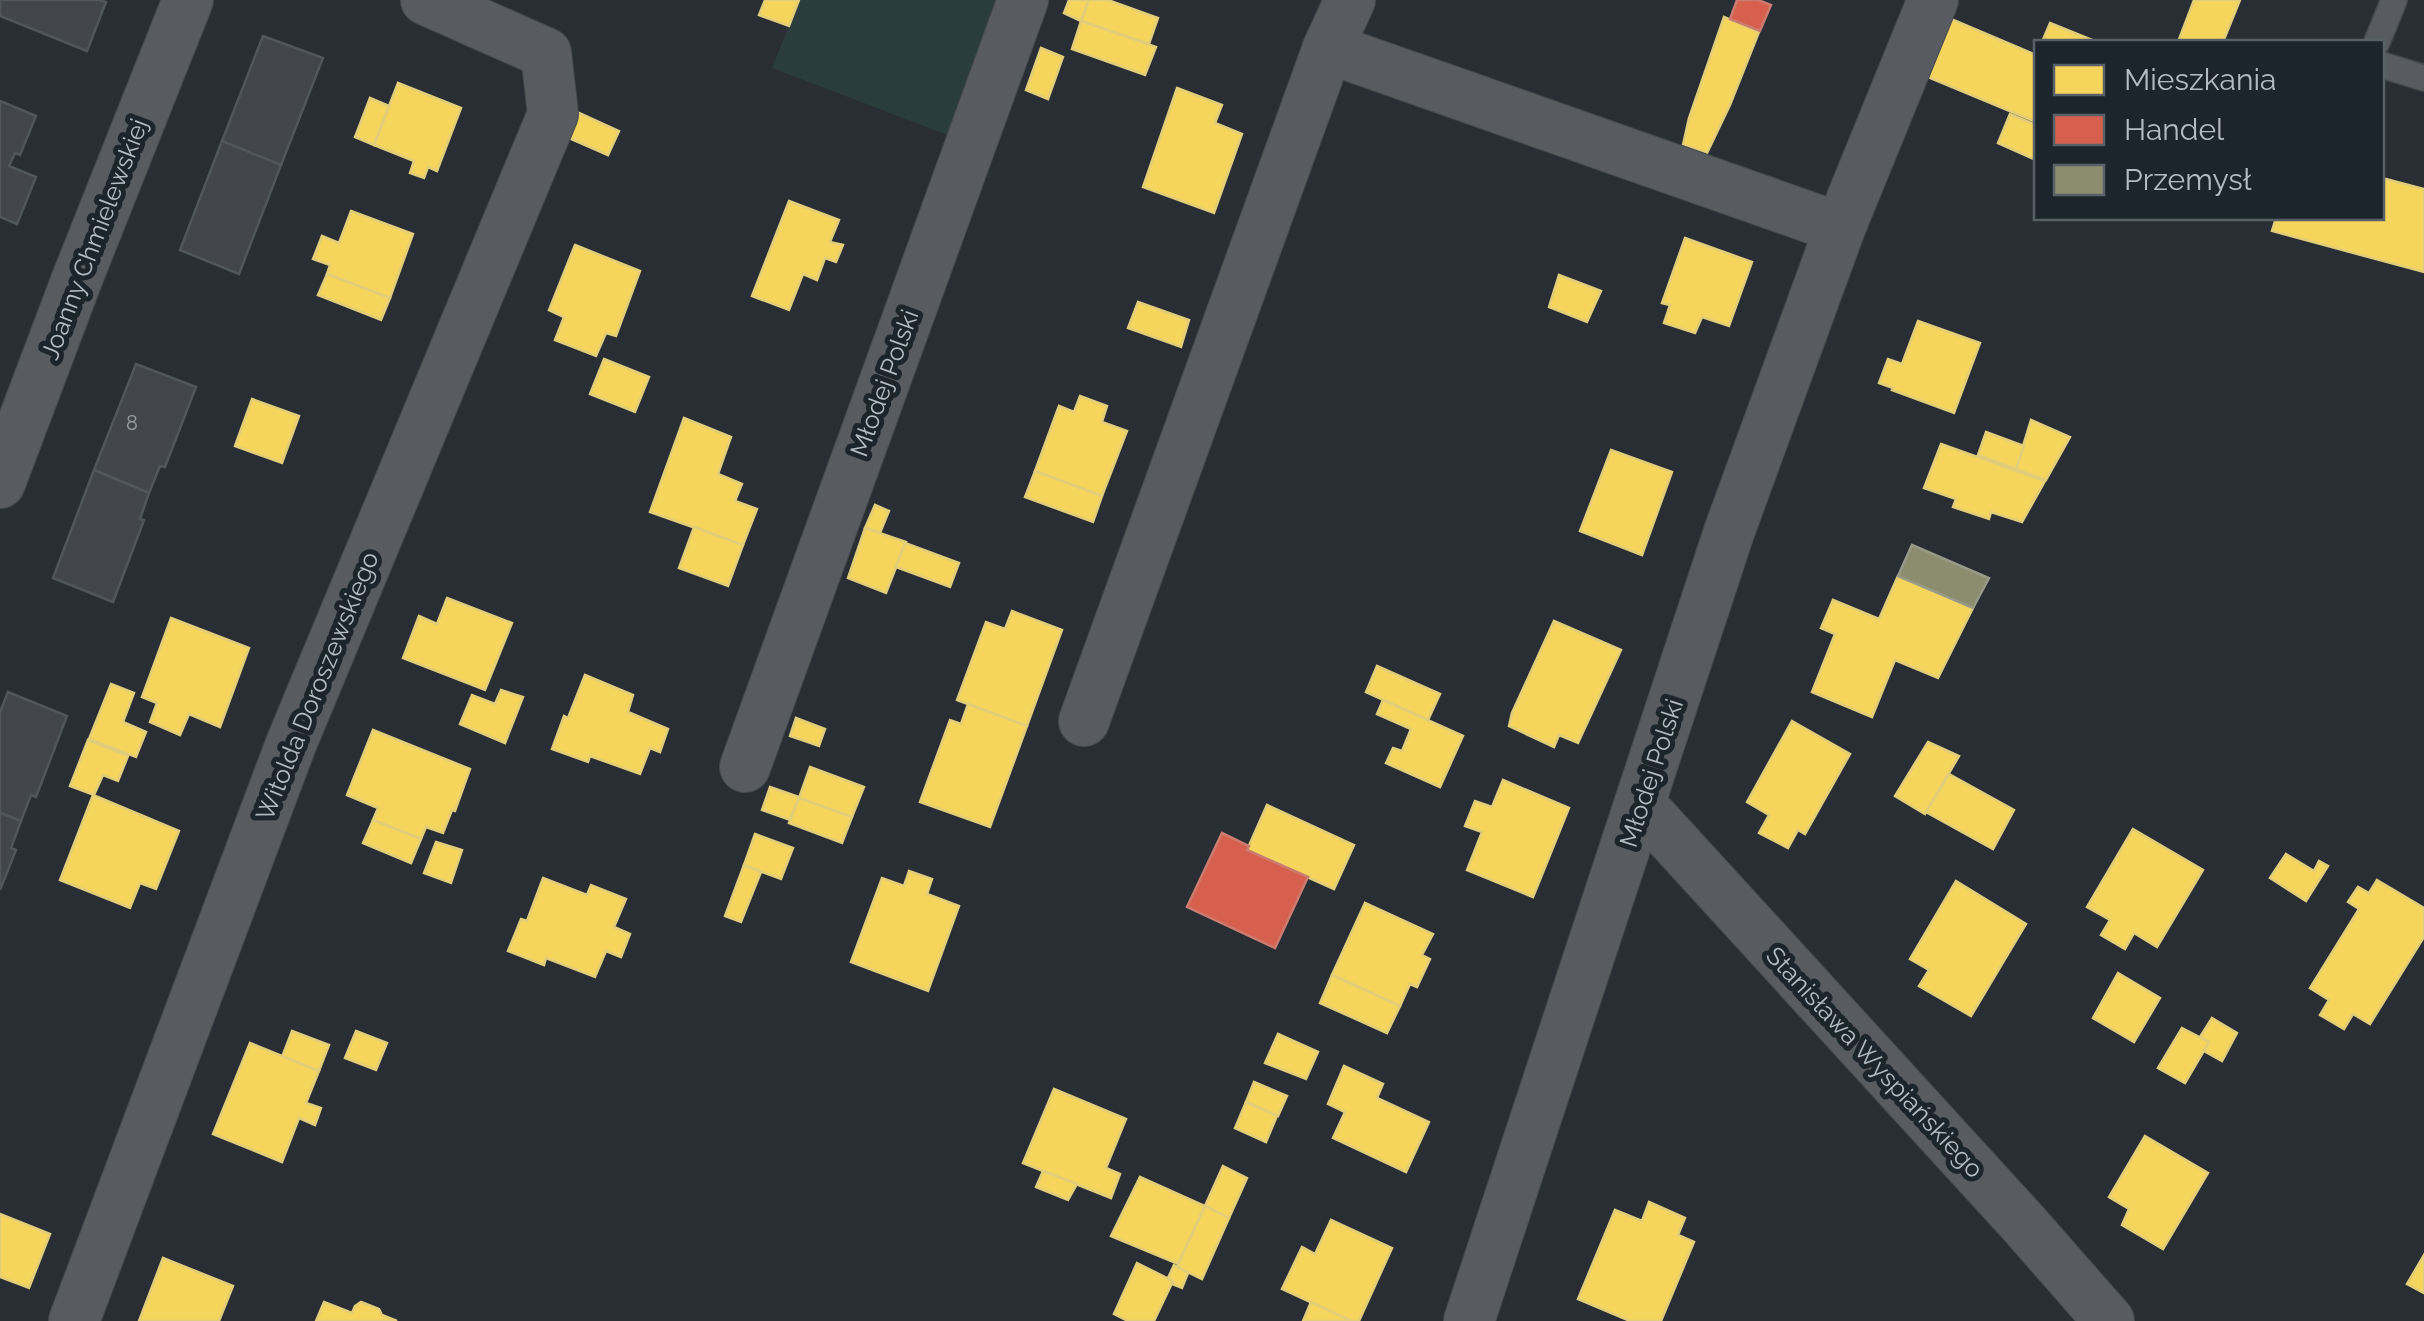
<svg xmlns="http://www.w3.org/2000/svg" width="2424" height="1321" font-family="Raleway,sans-serif">
	<style>
		.green { fill: #2b3c3c }
		.homes { fill: #f6d55c; stroke: #e2cd7b; stroke-width: 2.5 }
		.shops { fill: #d6604d; stroke: #cc7b70; stroke-width: 2.5 }
		.industry { fill: #8c8c6e; stroke: #989a88; stroke-width: 2.5 }
		.building { fill: #42464b; stroke: #50565b; stroke-width: 2.5 }
		.lines { fill: none; stroke-linecap: round; stroke-linejoin: round }
		.service-casing { stroke: #464a4e; stroke-width: 28 }
		.minor-casing { stroke: #464a4e; stroke-width: 52 }
		.service { stroke: #585c61; stroke-width: 25 }
		.minor { stroke: #585c61; stroke-width: 50 }
		.labels { text-anchor: middle; stroke-width: 10; stroke-linejoin: round; paint-order: stroke }
		.number-label { font-size: 20px; fill: #979ea5 }
		.street-label { font-size: 25px; fill: #b3bbc3; stroke: #1d252c }
	</style>
	<rect width="100%" height="100%" fill="#282e33"/>
	<path class="green" d="M799,0H1023L971,144L772,68Z"/>
	<g class="homes">
		<path d="M765,0H799L789,26L759,15Z"/>
		<path d="M1069,0H1089L1081,21L1064,13Z"/>
		<path d="M1089,0H1108L1158,18L1149,44L1081,21Z"/>
		<path d="M2194,0H2240L2223,42H2178Z"/>
		<path d="M1724,17L1759,32L1730,105L1707,153L1683,145L1689,118Z"/>
		<path d="M1951,19L2036,55V122L1928,77Z"/>
		<path d="M1081,21L1156,47L1145,75L1072,49Z"/>
		<path d="M2050,23L2097,42H2042Z"/>
		<path d="M1041,48L1063,57L1048,99L1026,90Z"/>
		<path d="M398,83L461,108L437,171L428,167L424,178L410,173L414,161L374,145Z"/>
		<path d="M1177,88L1222,105L1215,123L1242,134L1214,213L1143,187Z"/>
		<path d="M370,98L389,106L374,145L355,137Z"/>
		<path d="M579,113L619,131L608,155L569,138Z"/>
		<path d="M2010,114L2036,125V160L1998,143Z"/>
		<path d="M2382,178L2424,189V272L2272,231L2276,218H2382Z"/>
		<path d="M789,201L839,220L830,242L843,245L836,262L825,258L817,280L803,274L789,310L752,296Z"/>
		<path d="M351,211L413,234L390,298L327,274L330,265L313,259L322,236L339,243Z"/>
		<path d="M1685,238L1752,262L1729,326L1702,317L1695,333L1664,323L1670,305L1662,303Z"/>
		<path d="M575,245L640,271L616,336L606,333L596,356L555,340L564,317L549,310Z"/>
		<path d="M327,274L390,298L381,320L318,295Z"/>
		<path d="M1559,275L1601,291L1587,322L1549,307Z"/>
		<path d="M1138,302L1189,320L1181,347L1128,328Z"/>
		<path d="M1918,321L1980,343L1954,413L1892,390L1893,388L1879,383L1888,359L1902,364Z"/>
		<path d="M604,359L649,377L635,412L590,394Z"/>
		<path d="M1080,396L1107,406L1102,422L1127,431L1102,496L1035,471L1059,406L1074,412Z"/>
		<path d="M252,399L299,416L282,463L235,446Z"/>
		<path d="M684,418L731,437L718,474L742,484L735,501L757,509L743,545L650,512Z"/>
		<path d="M2031,420L2070,437L2046,480L2016,469Z"/>
		<path d="M1986,432L2024,446L2016,469L1978,455Z"/>
		<path d="M1941,444L2045,481L2022,522L1991,512L1989,519L1953,507L1956,499L1924,488Z"/>
		<path d="M1611,450L1672,472L1642,555L1580,531Z"/>
		<path d="M1035,471L1102,496L1093,522L1025,497Z"/>
		<path d="M875,505L889,511L880,533L865,528Z"/>
		<path d="M694,527L743,545L728,586L679,568Z"/>
		<path d="M865,528L906,542L886,593L848,578Z"/>
		<path d="M905,543L959,563L950,587L896,567Z"/>
		<path d="M1898,576L1973,608L1938,678L1895,660L1872,717L1812,692L1835,634L1821,628L1833,600L1879,619Z"/>
		<path d="M447,598L512,623L485,690L403,658L419,616L437,624Z"/>
		<path d="M1012,611L1062,630L1027,726L957,700L986,622L1005,629Z"/>
		<path d="M171,618L249,648L220,727L189,714L180,735L150,722L157,703L142,697Z"/>
		<path d="M1554,621L1621,650L1578,743L1559,735L1554,747L1509,726L1512,713Z"/>
		<path d="M1377,666L1440,694L1428,720L1366,692Z"/>
		<path d="M585,675L633,695L628,712L668,729L660,752L650,748L640,774L590,756L588,762L552,749L564,716L568,718Z"/>
		<path d="M111,684L134,693L123,722L146,732L136,757L89,739Z"/>
		<path d="M501,690L523,697L505,743L460,724L472,695L495,704Z"/>
		<path d="M1383,700L1463,736L1440,787L1386,763L1393,748L1402,751L1411,729L1377,714Z"/>
		<path d="M968,704L1027,726L990,827L920,802L950,720L961,724Z"/>
		<path d="M796,718L825,729L819,746L790,736Z"/>
		<path d="M1792,721L1850,754L1805,834L1798,830L1788,848L1759,833L1769,815L1747,802Z"/>
		<path d="M373,730L470,769L455,811L452,810L443,833L426,827L421,839L373,820L378,808L347,795Z"/>
		<path d="M88,740L128,756L118,781L103,775L94,795L70,786Z"/>
		<path d="M1928,742L1959,756L1925,814L1895,796Z"/>
		<path d="M810,767L864,787L852,817L799,798Z"/>
		<path d="M1949,774L2014,810L1993,849L1926,812Z"/>
		<path d="M1503,780L1569,808L1533,897L1467,870L1482,832L1465,826L1475,801L1492,807Z"/>
		<path d="M770,787L799,797L790,820L762,810Z"/>
		<path d="M93,795L179,831L156,889L140,883L130,908L60,880Z"/>
		<path d="M799,798L852,817L842,843L789,823Z"/>
		<path d="M1267,805L1354,845L1334,889L1247,850Z"/>
		<path d="M373,820L421,839L411,863L363,843Z"/>
		<path d="M2133,829L2203,870L2157,947L2134,933L2125,949L2101,935L2110,920L2087,907Z"/>
		<path d="M755,834L793,848L781,879L744,865Z"/>
		<path d="M436,842L462,850L451,883L424,873Z"/>
		<path d="M2286,854L2314,871L2319,861L2328,866L2306,901L2270,878Z"/>
		<path d="M744,865L761,872L741,922L725,916Z"/>
		<path d="M909,871L932,879L927,894L959,906L928,991L851,962L882,878L904,886Z"/>
		<path d="M543,878L587,895L591,885L626,899L614,927L630,934L621,957L606,951L595,977L546,958L544,965L508,951L521,919L527,921Z"/>
		<path d="M2377,880L2424,908V937L2370,1024L2353,1014L2344,1029L2320,1015L2329,1000L2310,988L2359,909L2348,902L2358,887L2369,893Z"/>
		<path d="M1956,881L2026,924L1971,1016L1919,986L1929,970L1910,959Z"/>
		<path d="M1365,903L1433,934L1422,955L1430,959L1417,987L1410,984L1400,1006L1332,975Z"/>
		<path d="M2118,973L2160,998L2134,1042L2093,1018Z"/>
		<path d="M1332,975L1400,1006L1387,1033L1320,1003Z"/>
		<path d="M2212,1018L2237,1033L2222,1061L2204,1051L2209,1042L2200,1037Z"/>
		<path d="M2182,1028L2209,1042L2185,1083L2158,1068Z"/>
		<path d="M292,1031L329,1045L319,1071L282,1057Z"/>
		<path d="M356,1031L387,1043L376,1070L345,1058Z"/>
		<path d="M1278,1034L1318,1052L1306,1079L1265,1063Z"/>
		<path d="M250,1043L319,1071L306,1103L321,1108L315,1125L299,1118L282,1162L213,1134Z"/>
		<path d="M1344,1066L1383,1084L1377,1098L1429,1122L1406,1172L1333,1138L1345,1112L1328,1104Z"/>
		<path d="M1254,1082L1287,1096L1278,1116L1246,1102Z"/>
		<path d="M1054,1089L1126,1119L1106,1168L1120,1174L1111,1198L1023,1163Z"/>
		<path d="M1246,1102L1277,1116L1266,1142L1235,1128Z"/>
		<path d="M2145,1136L2208,1173L2163,1249L2122,1225L2129,1209L2109,1197Z"/>
		<path d="M1223,1166L1247,1178L1229,1218L1205,1206Z"/>
		<path d="M1043,1171L1077,1184L1068,1200L1036,1187Z"/>
		<path d="M1140,1177L1205,1206L1178,1264L1111,1236Z"/>
		<path d="M1649,1202L1685,1218L1678,1235L1694,1242L1661,1321H1630L1578,1299L1615,1210L1642,1221Z"/>
		<path d="M1205,1206L1229,1218L1202,1279L1177,1267Z"/>
		<path d="M0,1214L50,1234L29,1288L0,1277Z"/>
		<path d="M1331,1220L1392,1248L1359,1321H1351L1282,1289L1302,1247L1315,1254Z"/>
		<path d="M2424,1255V1293L2407,1284Z"/>
		<path d="M163,1258L233,1286L219,1321H139Z"/>
		<path d="M1137,1263L1173,1281L1154,1321H1128L1114,1314Z"/>
		<path d="M1174,1265L1188,1273L1182,1288L1172,1284L1173,1281L1168,1278Z"/>
		<path d="M324,1302L352,1313L355,1306L361,1302L379,1309L382,1315L397,1321H316Z"/>
		<path d="M1311,1302L1351,1321H1303Z"/>
	</g>
	<g class="shops">
		<path d="M1737,0H1758L1771,5L1760,31L1730,19Z"/>
		<path d="M1222,833L1249,846L1247,850L1308,877L1275,948L1187,907Z"/>
	</g>
	<path class="industry" d="M1912,545L1989,578L1973,608L1898,576Z"/>
	<g class="building">
		<path d="M0,0H100L106,2L87,51L0,16Z"/>
		<path d="M263,36L323,58L281,165L222,141Z"/>
		<path d="M0,101L36,116L20,155L15,153L9,166L36,177L17,224L0,217Z"/>
		<path d="M222,141L281,165L239,274L180,250Z"/>
		<path d="M136,364L196,387L165,467L160,466L149,493L94,470Z"/>
		<path d="M94,470L149,493L140,519L144,520L113,602L53,578Z"/>
		<path d="M8,692L67,716L36,797L31,795L21,821L0,813V712Z"/>
		<path d="M0,813L21,821L11,848L16,850L0,890Z"/>
	</g>
	<g class="lines">
		<defs>
			<g id="service">
				<path d="M2377,42L2394,0"/>
				<path d="M2382,65L2424,78"/>
			</g>
			<g id="minor">
				<path d="M1328,48L1840,228"/>
				<path d="M0,483L77,279L188,0"/>
				<path d="M1084,721L1328,48L1350,0"/>
				<path d="M745,767L1023,0"/>
				<path d="M1641,805L2024,1224L2109,1321"/>
				<path d="M74,1321L291,744L553,114L546,53L426,0"/>
				<path d="M1469,1321L1729,532L1840,228L1933,0"/>
			</g>
		</defs>
		<use href="#service" class="service-casing"/>
		<use href="#minor" class="minor-casing"/>
		<use href="#service" class="service"/>
		<use href="#minor" class="minor"/>
	</g>
	<g class="labels">
		<g class="number-label">
			<text x="132" y="430">8</text>
		</g>
		<g class="street-label">
			<text transform="translate(94 239) rotate(-69)" y="9">Joanny Chmielewskiej</text>
			<text transform="translate(884 383) rotate(-70)" y="9">Młodej Polski</text>
			<text transform="translate(317 686) rotate(-68)" y="9">Witolda Doroszewskiego</text>
			<text transform="translate(1651 773) rotate(-72)" y="9">Młodej Polski</text>
			<text transform="translate(1875 1062) rotate(47)" y="9">Stanisława Wyspiańskiego</text>
		</g>
	</g>
	<rect x="2034" y="40" width="350" height="180" fill="#1d252c" stroke="#596168" stroke-width="2.5"/>
	<rect x="2054" y="65" width="50" height="30" fill="#f6d55c" stroke="#596168" stroke-width="2.5"/>
	<text x="2124" y="90" font-size="30" fill="#b3bbc3">Mieszkania</text>
	<rect x="2054" y="115" width="50" height="30" fill="#d6604d" stroke="#596168" stroke-width="2.5"/>
	<text x="2124" y="140" font-size="30" fill="#b3bbc3">Handel</text>
	<rect x="2054" y="165" width="50" height="30" fill="#8c8c6e" stroke="#596168" stroke-width="2.5"/>
	<text x="2124" y="190" font-size="30" fill="#b3bbc3">Przemysł</text>
</svg>
